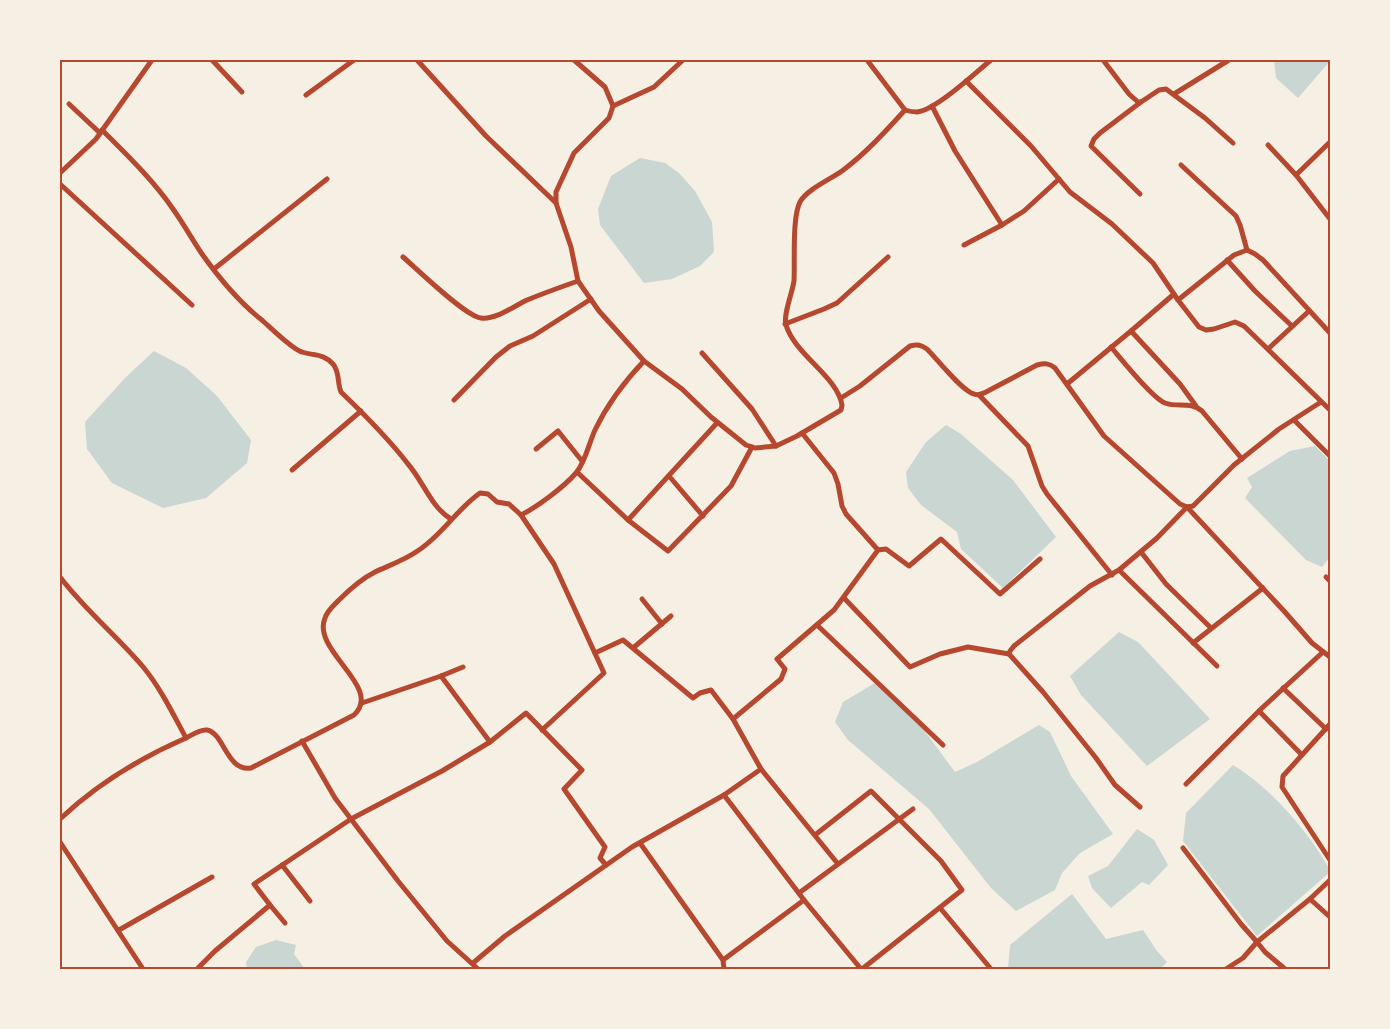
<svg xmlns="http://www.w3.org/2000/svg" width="1390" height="1029" font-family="'DM Sans',sans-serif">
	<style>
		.water { fill: #c9d6d2 }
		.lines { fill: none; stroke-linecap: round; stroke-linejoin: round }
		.minor { stroke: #b5482f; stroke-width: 5 }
		.neatline { fill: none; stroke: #b5482f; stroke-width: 2 }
	</style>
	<rect width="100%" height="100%" fill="#f6efe4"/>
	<g class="water">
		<path d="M1274,60H1330V61L1298,98L1276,78Z"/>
		<path d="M640,158L665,163L679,173L695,191L712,222L714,252L700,266L672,279L644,283L600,225L598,209L611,176Z"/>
		<path d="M154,351L186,368L217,396L251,440L247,463L206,498L163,508L112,483L87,449L85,422L126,377Z"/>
		<path d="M946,425L961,434L1013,480L1056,537L1003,588L961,549L957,532L921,505L908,488L906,472L926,442Z"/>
		<path d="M1315,446L1330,461V557L1322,567L1306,560L1245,498L1252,487L1247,478L1290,451Z"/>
		<path d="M1119,632L1138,642L1210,719L1147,766L1081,695L1070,676Z"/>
		<path d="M875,683L915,718L955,772L977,762L1039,725L1050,732L1071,776L1113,834L1080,853L1062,873L1055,890L1016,911L991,888L929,809L848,740L835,722L843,702Z"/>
		<path d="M1233,765C1271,788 1309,832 1330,870V872L1257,936L1183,841L1186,813Z"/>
		<path d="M1137,829L1154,840L1168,865L1149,885L1142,882L1111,908L1092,888L1088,876L1108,866Z"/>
		<path d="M1072,894L1106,939L1143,930L1157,951L1167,962L1160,969H1008L1010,945Z"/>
		<path d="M276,940L296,945L294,954L305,969H247L246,962L256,947Z"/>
	</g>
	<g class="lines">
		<g class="minor">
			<path d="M212,60L242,92"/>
			<path d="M417,60L486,136L556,203"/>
			<path d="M574,60L605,87L613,106L609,118L574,153L556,192V203L571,247L578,281L599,311L644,361L682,389L711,417L746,445L755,448L776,446L797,436L841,410L842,405C837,376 795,355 786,325C783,315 792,294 794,281C795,262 792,217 800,202C806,190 831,179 842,171C866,153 885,132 905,110"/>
			<path d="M867,60L905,110C908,111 913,112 917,112C936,110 975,73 991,60"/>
			<path d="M1103,60L1129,94L1138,102H1141L1159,90L1166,89L1205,118L1233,143"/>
			<path d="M966,81L1031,146L1070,192L1112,224L1153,263L1178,300L1199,327L1206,330L1214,329L1235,322L1244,326L1330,410"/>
			<path d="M1174,94L1229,60"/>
			<path d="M306,95L354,60"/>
			<path d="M69,104L100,133"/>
			<path d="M613,106L654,87L683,60"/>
			<path d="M932,106L955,151L1002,225"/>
			<path d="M102,130C127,155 153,180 173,209C183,223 192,239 202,254C219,278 240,303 263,321C272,329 292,349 302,352C314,356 323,353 333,364C340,372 337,383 341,392C365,415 388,438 408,464C423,481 431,507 451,519"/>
			<path d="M1268,145L1296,175L1330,219"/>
			<path d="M1181,165L1236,216L1240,225L1247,250"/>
			<path d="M60,173L96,139L152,60"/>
			<path d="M1296,175L1330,142"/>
			<path d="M60,184L192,305"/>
			<path d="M1140,194L1091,146L1094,139L1100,133L1141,102"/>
			<path d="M964,245L1002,225L1024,211L1059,179"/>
			<path d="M403,257C417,269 466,317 481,318C496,320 514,306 527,300C544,293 561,287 578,281"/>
			<path d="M1227,260L1255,291L1292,326"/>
			<path d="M214,269L327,179"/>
			<path d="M1178,300L1234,255L1247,250L1255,254L1263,260L1330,333"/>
			<path d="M785,324L824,309L837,303L888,257"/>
			<path d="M1131,331L1180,384L1196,406"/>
			<path d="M1111,347C1122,360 1152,398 1165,403C1178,408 1190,401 1202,411L1242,459"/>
			<path d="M1268,349L1309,311"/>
			<path d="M702,353L752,409L776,446"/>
			<path d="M1067,384L1131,331L1174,294"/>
			<path d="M979,395L1028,446L1042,486L1047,494L1112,575"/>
			<path d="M841,398L860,386L910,346C918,344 921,345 927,349C937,359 962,391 974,394C979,396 982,394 986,392L1037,365C1045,363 1049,363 1055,368L1104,436L1180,504L1187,507L1193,506L1234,465L1279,429L1321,402"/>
			<path d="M454,400L496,357L510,346L533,336L591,299"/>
			<path d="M1294,420L1330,456"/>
			<path d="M802,433L834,473L838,484L842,506L846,514L878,550"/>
			<path d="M536,449L558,431L582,461"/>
			<path d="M292,470L361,411"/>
			<path d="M577,472L628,520L717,423"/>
			<path d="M669,476L703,516"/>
			<path d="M521,515L554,564L604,673L542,730"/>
			<path d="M628,520L668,551L731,486L752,447"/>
			<path d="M1141,552L1166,584L1211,628"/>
			<path d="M1119,570L1217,666"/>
			<path d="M60,577C85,610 118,637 144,668C161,689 173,714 186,738"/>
			<path d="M1326,577L1330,581"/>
			<path d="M844,598L910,667L940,654L968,647L1009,654"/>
			<path d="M642,599L662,624"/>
			<path d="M817,625L943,745"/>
			<path d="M1193,643L1263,588"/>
			<path d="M633,648L671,616"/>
			<path d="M595,653L623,640L693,698L700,693L711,690L733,719"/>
			<path d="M441,676L490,742"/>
			<path d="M1283,688L1326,729"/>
			<path d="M362,703L441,676L463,667"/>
			<path d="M1259,711L1302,755"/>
			<path d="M1330,724L1283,776L1282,787L1330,860"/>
			<path d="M302,741L335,798L398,881L447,941L478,969"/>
			<path d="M1186,784L1262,708L1323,652"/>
			<path d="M724,795L804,900L861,969"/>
			<path d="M1140,807L1115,785L1096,758L1043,692L1009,654L1010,651L1014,646L1090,586L1119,570L1157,538L1187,507L1284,611L1312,643L1330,657"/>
			<path d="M60,819C96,785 140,758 186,738C192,735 200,729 207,730C224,733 227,772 251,768L354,715C384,687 311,651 325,618C327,611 334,605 339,600C350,589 361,579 375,572C390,565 405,560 419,550C443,534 457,509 480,493L488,494L497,502L509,504L521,515C537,507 564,487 576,473C585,463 589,443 595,430C608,403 623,383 644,361"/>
			<path d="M815,835L871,791L941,861L962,890L862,969"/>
			<path d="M60,842L143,969"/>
			<path d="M640,843L723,960L724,969"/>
			<path d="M1183,848L1241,924L1257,942L1243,958L1226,969"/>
			<path d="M838,864L761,769L733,719L781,679L785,669L777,659L834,610L878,550L886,549L909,566L941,539L1000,594L1040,559"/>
			<path d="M282,865L310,901"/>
			<path d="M799,893L913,809"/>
			<path d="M1310,899L1330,917"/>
			<path d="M270,905L285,923"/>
			<path d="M941,909L991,969"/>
			<path d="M119,930L212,877"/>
			<path d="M723,960L804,900"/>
			<path d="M473,963L505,936L632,847L724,795L761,769"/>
			<path d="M197,969L215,951L270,905L254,884L351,819L442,771L490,742L526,713L582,770L564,789L605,847L600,858L606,865"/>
			<path d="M1285,969L1265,952L1257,942L1310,899L1330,880"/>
		</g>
	</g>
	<rect width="1390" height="1029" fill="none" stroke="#f6efe4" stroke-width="122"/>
	<rect x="61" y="61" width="1268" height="907" class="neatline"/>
</svg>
